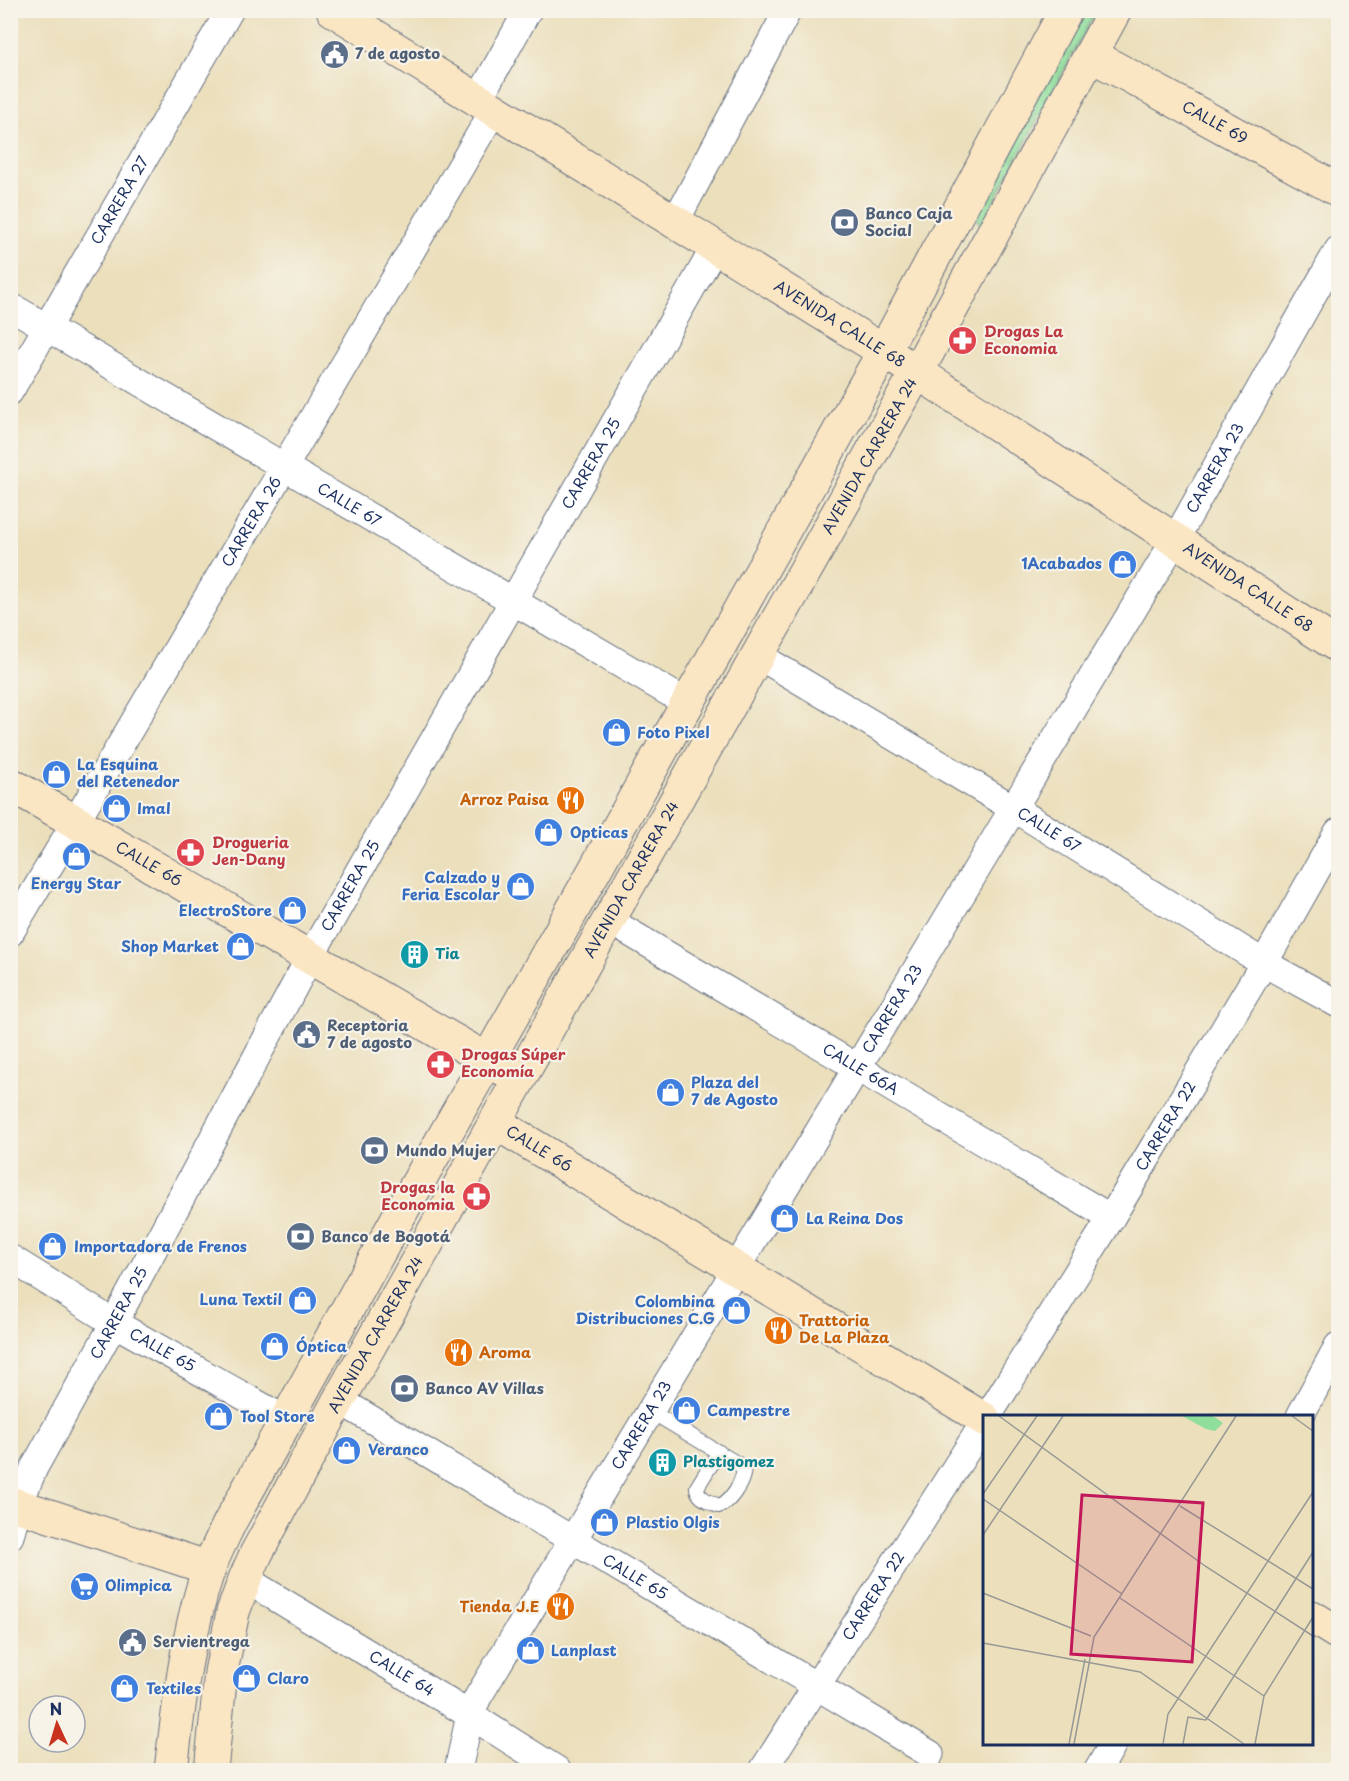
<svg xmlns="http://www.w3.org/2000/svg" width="1349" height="1781" font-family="'Playpen Sans',sans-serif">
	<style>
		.grass { fill: url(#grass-tufts); stroke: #56867d; stroke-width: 1.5 }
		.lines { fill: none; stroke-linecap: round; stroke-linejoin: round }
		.lane-casing { stroke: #646d7f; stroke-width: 16 }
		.street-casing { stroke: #646d7f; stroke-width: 29 }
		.secondary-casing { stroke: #646d7f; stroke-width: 35 }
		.lane { stroke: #fff; stroke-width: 14 }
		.street { stroke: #fff; stroke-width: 27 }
		.secondary { stroke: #fbe6c4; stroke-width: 33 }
		.labels { text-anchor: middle; stroke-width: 4.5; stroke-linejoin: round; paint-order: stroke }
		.service-label { font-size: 15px; font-weight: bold; fill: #4e5e75; stroke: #f7f3e8; text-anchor: start }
		.street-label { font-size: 15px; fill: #1b2f5e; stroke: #f7f3e8 }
		.health-label { font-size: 15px; font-weight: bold; fill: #be3a42; stroke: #f7f3e8; text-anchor: start }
		.shop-label { font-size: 15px; font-weight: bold; fill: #366cbe; stroke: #f7f3e8; text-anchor: start }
		.food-label { font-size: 15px; font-weight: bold; fill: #c56008; stroke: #f7f3e8; text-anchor: end }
		.culture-label { font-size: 15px; font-weight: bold; fill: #0d838f; stroke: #f7f3e8; text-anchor: start }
		.inset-road { fill: none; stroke: #989996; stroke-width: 1.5 }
		.view { fill: #c2185b; fill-opacity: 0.15; stroke: #c2185b; stroke-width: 3 }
		.inset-edge { fill: none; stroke: #1b2f5e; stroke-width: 3 }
	</style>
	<defs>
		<pattern id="grass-tufts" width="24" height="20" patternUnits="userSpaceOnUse" patternTransform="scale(1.5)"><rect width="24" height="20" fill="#90de9c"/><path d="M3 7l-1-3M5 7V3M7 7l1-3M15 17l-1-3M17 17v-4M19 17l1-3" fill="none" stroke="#7cbf89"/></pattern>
	</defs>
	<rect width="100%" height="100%" fill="#f7f3e8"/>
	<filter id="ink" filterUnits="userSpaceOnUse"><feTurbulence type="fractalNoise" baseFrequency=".0167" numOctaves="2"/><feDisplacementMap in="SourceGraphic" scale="12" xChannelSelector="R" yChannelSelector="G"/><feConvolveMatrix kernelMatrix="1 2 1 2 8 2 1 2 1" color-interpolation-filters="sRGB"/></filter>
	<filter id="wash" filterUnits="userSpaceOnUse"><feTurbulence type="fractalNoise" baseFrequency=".008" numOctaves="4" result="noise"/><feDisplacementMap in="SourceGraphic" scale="24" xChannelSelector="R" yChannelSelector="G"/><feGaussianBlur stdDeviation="1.35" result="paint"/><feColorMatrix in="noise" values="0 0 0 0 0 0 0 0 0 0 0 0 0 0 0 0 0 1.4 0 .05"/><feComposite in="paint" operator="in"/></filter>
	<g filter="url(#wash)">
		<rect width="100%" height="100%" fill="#ebdfbc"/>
		<path class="grass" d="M1080,11H1096L982,224L970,216Z"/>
	</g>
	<g filter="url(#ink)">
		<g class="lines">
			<defs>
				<path id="lane" d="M650,1411L743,1467C746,1478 730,1504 718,1506C709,1501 697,1498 697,1487L719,1452"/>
				<g id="street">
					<path d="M478,100L528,10"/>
					<path d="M675,222L788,10"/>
					<path id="s1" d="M10,306L687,703"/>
					<path id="s2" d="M10,391L230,10"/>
					<path id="s3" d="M759,656L1013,808L1264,963L1338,1004"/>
					<path id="s4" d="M610,921L1111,1218"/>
					<path id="s5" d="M10,933L494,110"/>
					<path id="s6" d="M10,1258L114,1323L286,1420"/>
					<path id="s7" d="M339,1400L930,1754"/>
					<path id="s8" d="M988,1416L1111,1218L1264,963L1338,832"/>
					<path d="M1300,1416L1338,1346"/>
					<path id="s9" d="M10,1536L18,1506L34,1468L114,1323L310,957L715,247"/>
					<path id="s10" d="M245,1579L470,1715L557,1770"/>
					<path id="s11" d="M458,1770L470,1715L478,1697L1175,540L1338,250"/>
					<path id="s12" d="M763,1770L984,1423"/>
					<path d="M1098,1770L1113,1744"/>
				</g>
				<g id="secondary">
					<path id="s13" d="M333,10L917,372L1338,646"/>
					<path id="s14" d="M1091,55L1338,190"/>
					<path id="s15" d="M10,784L505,1070"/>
					<path id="s16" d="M496,1123L984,1419"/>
					<path d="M10,1503L209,1568"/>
					<path d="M1312,1617L1338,1633"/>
					<path d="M171,1770C179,1703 187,1633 209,1568C215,1552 223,1537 230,1522L400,1214L559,934L884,351L1066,10"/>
					<path id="s17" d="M211,1770L221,1672L233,1612L245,1579L256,1554L339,1400L917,372L1115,10"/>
				</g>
			</defs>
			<use href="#lane" class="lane-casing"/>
			<use href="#street" class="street-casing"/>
			<use href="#secondary" class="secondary-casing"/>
			<use href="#lane" class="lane"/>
			<use href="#street" class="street"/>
			<use href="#secondary" class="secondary"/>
		</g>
	</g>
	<defs>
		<symbol id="civic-disc" viewBox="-11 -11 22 22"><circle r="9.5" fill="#5c6f8a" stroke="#f7f3e8"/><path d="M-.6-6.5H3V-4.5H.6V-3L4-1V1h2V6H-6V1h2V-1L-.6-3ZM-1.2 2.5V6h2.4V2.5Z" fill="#fff"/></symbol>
		<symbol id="bank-disc" viewBox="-11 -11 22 22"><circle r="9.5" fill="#5c6f8a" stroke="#f7f3e8"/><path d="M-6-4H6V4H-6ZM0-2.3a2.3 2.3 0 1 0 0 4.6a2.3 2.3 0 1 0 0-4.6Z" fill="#fff"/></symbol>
		<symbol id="pharmacy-disc" viewBox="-11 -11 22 22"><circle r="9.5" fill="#e0444e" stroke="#f7f3e8"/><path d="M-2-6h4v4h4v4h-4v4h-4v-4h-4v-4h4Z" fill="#fff"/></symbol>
		<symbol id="shop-disc" viewBox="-11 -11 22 22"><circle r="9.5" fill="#3f7fe0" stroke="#f7f3e8"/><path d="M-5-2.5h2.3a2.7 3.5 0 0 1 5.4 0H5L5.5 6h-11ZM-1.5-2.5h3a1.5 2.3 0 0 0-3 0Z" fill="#fff"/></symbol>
		<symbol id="restaurant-disc" viewBox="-11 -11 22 22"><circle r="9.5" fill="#e8710a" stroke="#f7f3e8"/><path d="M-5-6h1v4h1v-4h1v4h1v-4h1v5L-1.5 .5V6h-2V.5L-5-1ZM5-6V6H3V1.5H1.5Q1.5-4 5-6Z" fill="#fff"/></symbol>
		<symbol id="building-disc" viewBox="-11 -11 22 22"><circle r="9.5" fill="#0f9aa8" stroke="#f7f3e8"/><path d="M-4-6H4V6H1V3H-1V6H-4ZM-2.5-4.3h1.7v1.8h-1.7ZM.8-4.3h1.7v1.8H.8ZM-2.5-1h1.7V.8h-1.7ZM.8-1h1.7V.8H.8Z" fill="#fff"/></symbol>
		<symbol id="supermarket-disc" viewBox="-11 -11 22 22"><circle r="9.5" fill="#3f7fe0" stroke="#f7f3e8"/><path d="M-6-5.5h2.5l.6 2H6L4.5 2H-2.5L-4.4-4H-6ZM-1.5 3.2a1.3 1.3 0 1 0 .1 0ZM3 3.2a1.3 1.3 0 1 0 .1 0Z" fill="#fff"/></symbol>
	</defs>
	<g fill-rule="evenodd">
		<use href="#civic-disc" x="318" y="38" width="33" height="33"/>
		<use href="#bank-disc" x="828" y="206" width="33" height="33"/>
		<use href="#pharmacy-disc" x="946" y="324" width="33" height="33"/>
		<use href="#shop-disc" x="1106" y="548" width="33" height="33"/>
		<use href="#shop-disc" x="600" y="716" width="33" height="33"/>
		<use href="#shop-disc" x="40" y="758" width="33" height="33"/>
		<use href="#restaurant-disc" x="554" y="784" width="33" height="33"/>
		<use href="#shop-disc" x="100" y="792" width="33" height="33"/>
		<use href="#shop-disc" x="532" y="816" width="33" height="33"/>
		<use href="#pharmacy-disc" x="174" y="836" width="33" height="33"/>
		<use href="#shop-disc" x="60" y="840" width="33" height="33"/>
		<use href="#shop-disc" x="504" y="870" width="33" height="33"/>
		<use href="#shop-disc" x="276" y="894" width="33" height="33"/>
		<use href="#shop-disc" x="224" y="930" width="33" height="33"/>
		<use href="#building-disc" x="398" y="938" width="33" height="33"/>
		<use href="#civic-disc" x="290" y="1018" width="33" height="33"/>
		<use href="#pharmacy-disc" x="424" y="1048" width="33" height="33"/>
		<use href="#shop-disc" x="654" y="1076" width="33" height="33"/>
		<use href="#bank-disc" x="358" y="1134" width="33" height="33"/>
		<use href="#pharmacy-disc" x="460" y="1180" width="33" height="33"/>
		<use href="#shop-disc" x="768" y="1202" width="33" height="33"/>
		<use href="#bank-disc" x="284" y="1220" width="33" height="33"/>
		<use href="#shop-disc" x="36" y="1230" width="33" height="33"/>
		<use href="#shop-disc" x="286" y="1284" width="33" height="33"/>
		<use href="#shop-disc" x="720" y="1294" width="33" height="33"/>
		<use href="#restaurant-disc" x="762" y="1314" width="33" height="33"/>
		<use href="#shop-disc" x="258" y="1330" width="33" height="33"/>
		<use href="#restaurant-disc" x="442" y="1336" width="33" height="33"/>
		<use href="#bank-disc" x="388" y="1372" width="33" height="33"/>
		<use href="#shop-disc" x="670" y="1394" width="33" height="33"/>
		<use href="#shop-disc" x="202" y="1400" width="33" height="33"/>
		<use href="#shop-disc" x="330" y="1434" width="33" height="33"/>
		<use href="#building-disc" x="646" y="1446" width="33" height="33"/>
		<use href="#shop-disc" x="588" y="1506" width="33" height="33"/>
		<use href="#supermarket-disc" x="68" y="1570" width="33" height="33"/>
		<use href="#restaurant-disc" x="544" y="1590" width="33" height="33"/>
		<use href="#civic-disc" x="116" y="1626" width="33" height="33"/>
		<use href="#shop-disc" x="514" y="1634" width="33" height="33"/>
		<use href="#shop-disc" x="230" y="1662" width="33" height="33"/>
		<use href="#shop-disc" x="108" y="1672" width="33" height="33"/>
	</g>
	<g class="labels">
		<g class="service-label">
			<text x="355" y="59">7 de agosto</text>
			<text x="865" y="219">Banco Caja<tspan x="865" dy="17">Social</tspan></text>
			<text x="327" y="1031">Receptoria<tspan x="327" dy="17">7 de agosto</tspan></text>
			<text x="396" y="1156">Mundo Mujer</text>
			<text x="321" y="1242">Banco de Bogotá</text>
			<text x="425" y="1394">Banco AV Villas</text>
			<text x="153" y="1647">Servientrega</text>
		</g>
		<g class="street-label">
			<text dy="5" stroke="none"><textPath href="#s14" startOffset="141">CALLE 69</textPath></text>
			<text dy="5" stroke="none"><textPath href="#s2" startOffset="220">CARRERA 27</textPath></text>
			<text dy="5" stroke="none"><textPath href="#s13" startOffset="596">AVENIDA CALLE 68</textPath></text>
			<text dy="5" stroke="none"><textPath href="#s17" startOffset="1480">AVENIDA CARRERA 24</textPath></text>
			<text dy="5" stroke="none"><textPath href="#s9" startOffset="1221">CARRERA 25</textPath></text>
			<text dy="5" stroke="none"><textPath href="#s11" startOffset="1509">CARRERA 23</textPath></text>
			<text dy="5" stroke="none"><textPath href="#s1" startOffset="393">CALLE 67</textPath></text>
			<text dy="5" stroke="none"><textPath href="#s5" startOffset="477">CARRERA 26</textPath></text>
			<text dy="5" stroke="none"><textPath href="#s13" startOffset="1082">AVENIDA CALLE 68</textPath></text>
			<text dy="5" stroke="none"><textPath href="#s3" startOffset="338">CALLE 67</textPath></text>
			<text dy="5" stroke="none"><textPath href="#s15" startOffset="160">CALLE 66</textPath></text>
			<text dy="5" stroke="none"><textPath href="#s17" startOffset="994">AVENIDA CARRERA 24</textPath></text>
			<text dy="5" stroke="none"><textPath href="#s9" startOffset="735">CARRERA 25</textPath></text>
			<text dy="5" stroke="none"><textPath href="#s11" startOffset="879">CARRERA 23</textPath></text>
			<text dy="5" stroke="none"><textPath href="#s4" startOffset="291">CALLE 66A</textPath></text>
			<text dy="5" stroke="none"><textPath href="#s8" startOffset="340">CARRERA 22</textPath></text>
			<text dy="5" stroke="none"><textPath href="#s16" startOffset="50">CALLE 66</textPath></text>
			<text dy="5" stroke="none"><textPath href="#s9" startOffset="249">CARRERA 25</textPath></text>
			<text dy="5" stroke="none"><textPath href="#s17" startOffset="472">AVENIDA CARRERA 24</textPath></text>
			<text dy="5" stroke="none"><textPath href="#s6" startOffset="178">CALLE 65</textPath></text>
			<text dy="5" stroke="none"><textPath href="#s11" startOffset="393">CARRERA 23</textPath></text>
			<text dy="5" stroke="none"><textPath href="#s7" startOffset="345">CALLE 65</textPath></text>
			<text dy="5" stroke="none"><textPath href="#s12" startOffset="206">CARRERA 22</textPath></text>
			<text dy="5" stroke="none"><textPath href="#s10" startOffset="183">CALLE 64</textPath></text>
		</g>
		<g class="health-label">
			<text x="984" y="337">Drogas La<tspan x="984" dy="17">Economia</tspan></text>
			<text x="212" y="848">Drogueria<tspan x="212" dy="17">Jen-Dany</tspan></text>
			<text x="461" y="1060">Drogas Súper<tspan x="461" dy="17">Economía</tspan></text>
			<text x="455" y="1193" text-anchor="end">Drogas la<tspan x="455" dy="17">Economia</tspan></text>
		</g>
		<g class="shop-label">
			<text x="1102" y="569" text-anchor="end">1Acabados</text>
			<text x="637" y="738">Foto Pixel</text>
			<text x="77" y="770">La Esquina<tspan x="77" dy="17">del Retenedor</tspan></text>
			<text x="137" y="814">Imal</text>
			<text x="570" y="838">Opticas</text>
			<text x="500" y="883" text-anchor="end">Calzado y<tspan x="500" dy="17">Feria Escolar</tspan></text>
			<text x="76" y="889" text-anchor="middle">Energy Star</text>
			<text x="272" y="916" text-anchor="end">ElectroStore</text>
			<text x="219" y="952" text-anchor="end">Shop Market</text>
			<text x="691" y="1088">Plaza del<tspan x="691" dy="17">7 de Agosto</tspan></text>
			<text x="806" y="1224">La Reina Dos</text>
			<text x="74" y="1252">Importadora de Frenos</text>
			<text x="282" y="1305" text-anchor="end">Luna Textil</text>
			<text x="715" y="1307" text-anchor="end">Colombina<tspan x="715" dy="17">Distribuciones C.G</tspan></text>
			<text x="296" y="1352">Óptica</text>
			<text x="707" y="1416">Campestre</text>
			<text x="240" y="1422">Tool Store</text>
			<text x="368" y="1455">Veranco</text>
			<text x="626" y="1528">Plastio Olgis</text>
			<text x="105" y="1591">Olimpica</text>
			<text x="551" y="1656">Lanplast</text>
			<text x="267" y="1684">Claro</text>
			<text x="146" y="1694">Textiles</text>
		</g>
		<g class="food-label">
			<text x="549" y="805">Arroz Paisa</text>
			<text x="799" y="1326" text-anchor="start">Trattoria<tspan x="799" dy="17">De La Plaza</tspan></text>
			<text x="479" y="1358" text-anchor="start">Aroma</text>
			<text x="539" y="1612">Tienda J.E</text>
		</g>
		<g class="culture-label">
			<text x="435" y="959">Tia</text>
			<text x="683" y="1467">Plastigomez</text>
		</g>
	</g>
	<g transform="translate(983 1415)">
		<rect width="330" height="330" fill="#ebdfbc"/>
		<path d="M199,1H230L240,8L232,16L223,14Z" fill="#90de9c"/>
		<path class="inset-road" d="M16,1L222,151L330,221M309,1L330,16M0,79L54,1M0,84L139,179M197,91L330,174M0,120L80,1M0,178L108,221M137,183L281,281M0,228L157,257L261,329M223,305L330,137M86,329L102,244M91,329L111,222L253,1M180,329L185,299L330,77M200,329L205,302L223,305M272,329L281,281L330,202"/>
		<path class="view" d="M99,80L220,88L209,247L88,239Z"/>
		<rect width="330" height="330" class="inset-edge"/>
	</g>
	<rect width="1349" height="1781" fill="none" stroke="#f7f3e8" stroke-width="36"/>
	<g transform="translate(57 1724) rotate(356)"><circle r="28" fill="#f7f3e8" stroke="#9fa5b1" stroke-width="1.5"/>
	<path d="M0-4.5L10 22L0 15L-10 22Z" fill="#c8321e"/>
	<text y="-9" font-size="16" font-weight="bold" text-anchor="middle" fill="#1b2f5e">N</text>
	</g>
</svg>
